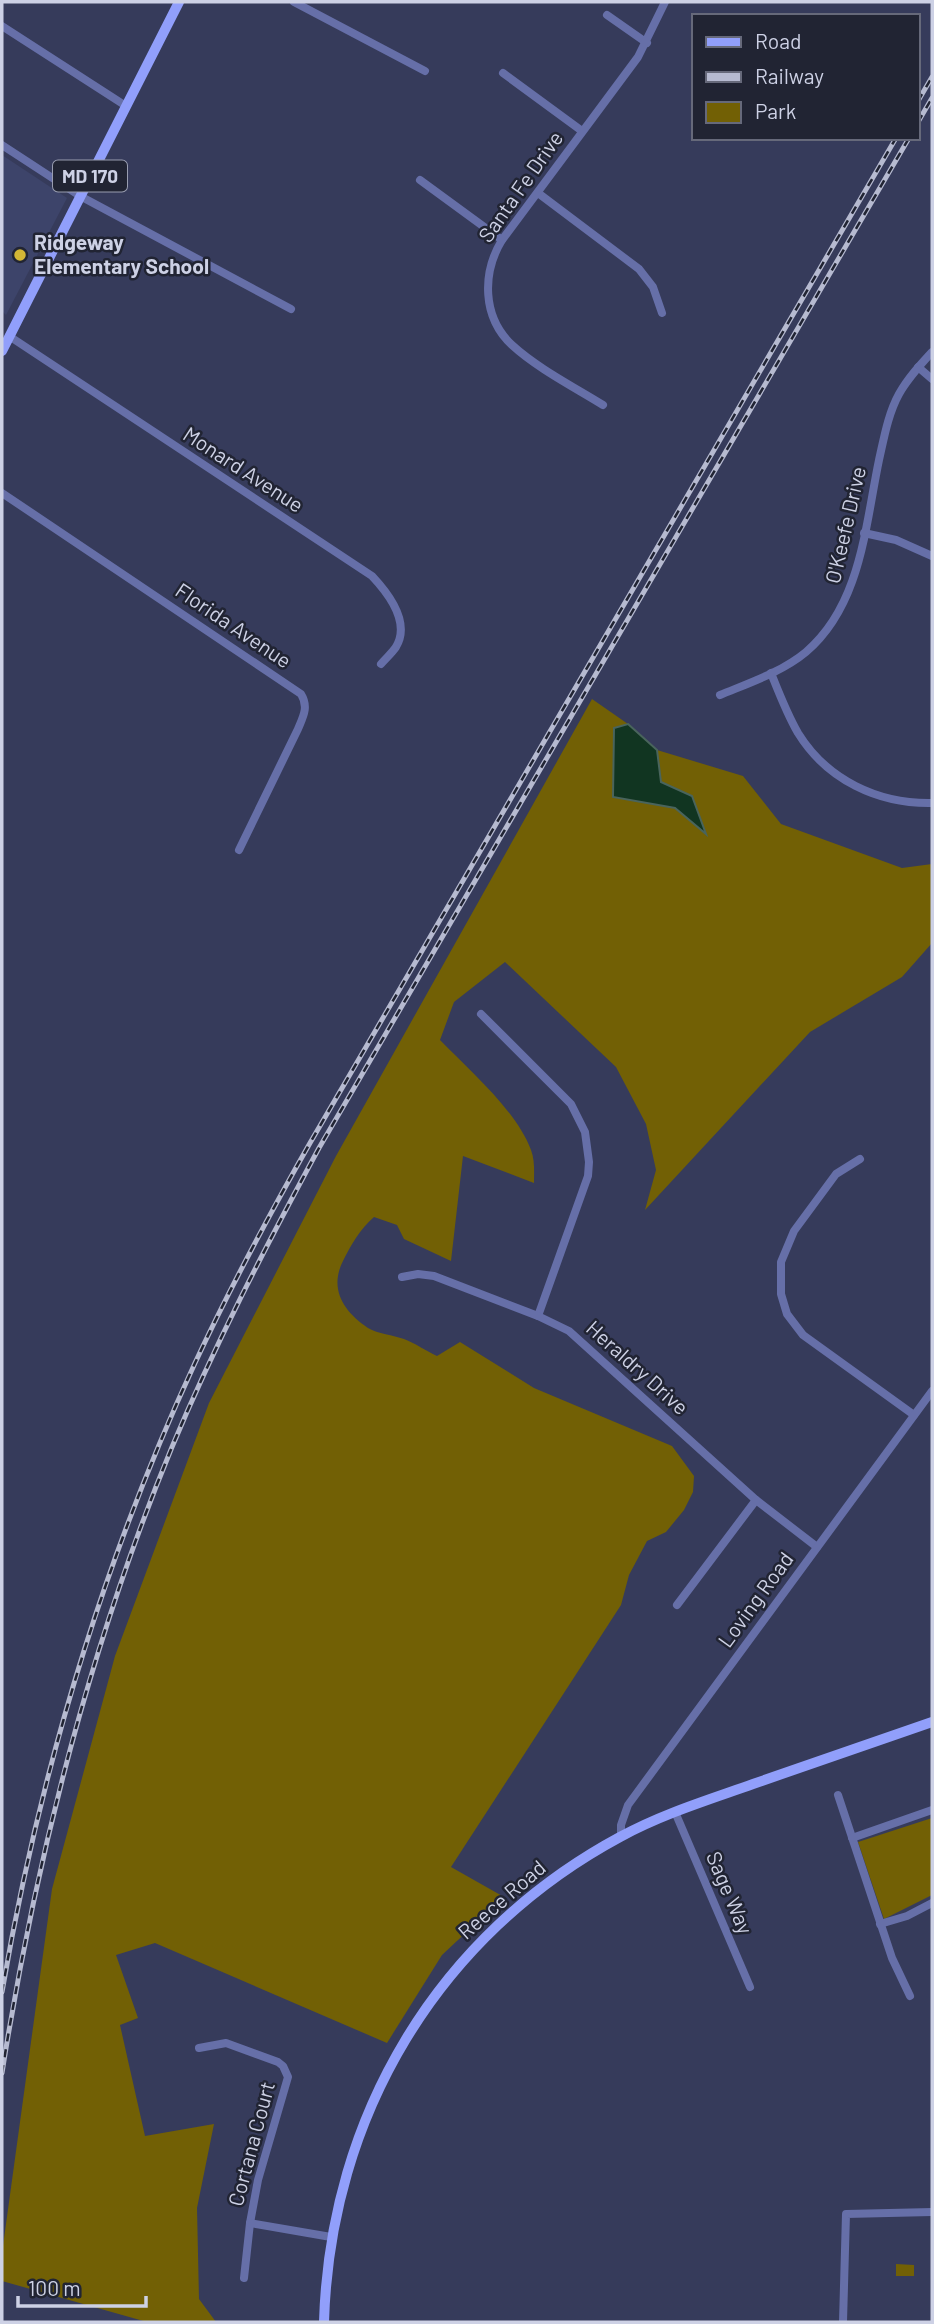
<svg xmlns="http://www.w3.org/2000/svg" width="934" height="2324" font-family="Barlow,sans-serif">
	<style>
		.built { fill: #3d446a }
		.green { fill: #726005 }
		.water { fill: #113521; stroke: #49645c; stroke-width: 2 }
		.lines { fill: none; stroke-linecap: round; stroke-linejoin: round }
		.minor { stroke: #666fa8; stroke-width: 8 }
		.major { stroke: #919ffb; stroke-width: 10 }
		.rail-casing { stroke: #b6bad0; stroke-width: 5 }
		.rail { stroke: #212433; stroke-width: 2.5; stroke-dasharray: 8; stroke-linecap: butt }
		.poi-dot { fill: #d3b635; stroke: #212433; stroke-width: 2.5 }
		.labels { text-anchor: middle; stroke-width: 5; stroke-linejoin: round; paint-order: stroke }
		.shield { fill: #212433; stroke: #999db0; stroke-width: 2 }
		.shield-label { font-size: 19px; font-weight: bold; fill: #cdd1e5 }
		.street-label { font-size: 21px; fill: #cdd1e5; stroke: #212433 }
		.poi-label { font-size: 21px; font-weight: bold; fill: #cdd1e5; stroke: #212433; text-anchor: start }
	</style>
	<rect width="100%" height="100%" fill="#363b5b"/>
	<path class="built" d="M2,155L67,198L6,315L2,311Z"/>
	<g class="green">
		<path d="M592,699L628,724L614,728L613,797L676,808L706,833L692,796L661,782L657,750L743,776L781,824L902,868L932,864V943L902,977L810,1032L645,1210L656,1170L646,1124L616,1067L505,962L454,1002L440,1040C470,1071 516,1110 531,1150C535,1160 534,1173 534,1183L463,1156L451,1261L404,1239L397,1225L374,1217C360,1229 351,1245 343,1261C329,1289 343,1311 368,1328C378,1334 393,1335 404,1339C415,1343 426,1351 437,1356L460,1342L534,1388L672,1446L694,1476L693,1492L684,1510L666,1532L647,1541L629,1575L621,1605L451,1867L504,1897L442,1955L387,2043L155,1943L116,1955L138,2018L120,2025L145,2136L214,2124L197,2208L199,2299L216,2322H147L2,2281V2253L52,1889L115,1656L209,1403L336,1156Z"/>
		<path d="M932,1818V1895L884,1919L858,1842Z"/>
		<path d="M896,2264L914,2265V2276H896Z"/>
	</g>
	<path class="water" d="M628,724L657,750L661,782L692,796L706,834L675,808L613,797L614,728Z"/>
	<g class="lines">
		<g class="minor">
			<path d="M294,2L425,71"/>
			<path d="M607,15L647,43"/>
			<path d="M2,26L126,106"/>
			<path d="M503,73L582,131"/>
			<path d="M2,145L80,196L291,309"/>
			<path d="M420,180L502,240"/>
			<path d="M538,193L639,269L653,287L662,313"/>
			<path d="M9,336L372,576C388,593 411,622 396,647C392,653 386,658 381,664"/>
			<path d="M918,367L932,379"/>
			<path d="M603,405C574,387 537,368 512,345C482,317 482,273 502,240L638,57L665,2"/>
			<path d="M2,493L301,694C309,707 303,717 298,729L239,850"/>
			<path d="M864,533L896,540L932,556"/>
			<path d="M771,673C779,693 787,714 798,733C827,780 878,804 932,803"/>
			<path d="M720,695C749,683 782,672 806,652C861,605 865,527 879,460C884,438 888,414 899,394C908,378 920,365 932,352"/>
			<path d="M481,1014L571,1104L585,1132L589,1162L588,1176L538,1316"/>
			<path d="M860,1159L836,1174L794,1231L781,1262V1294L787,1314L803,1335L914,1415"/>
			<path d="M402,1277L418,1274L434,1276L538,1316L569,1331L756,1500L817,1547"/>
			<path d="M677,1605L756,1500"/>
			<path d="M838,1795L892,1958L910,1996"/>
			<path d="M675,1812L750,1987"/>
			<path d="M621,1836V1825L628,1805L932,1391"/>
			<path d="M852,1838L932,1810"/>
			<path d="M880,1924L907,1916L932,1903"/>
			<path d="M199,2048L226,2043L278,2062L283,2066L288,2077L258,2180L250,2223L244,2278"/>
			<path d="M250,2223L331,2237"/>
			<path d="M843,2322L846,2214L932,2212"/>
		</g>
		<g class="major">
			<path d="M2,351L179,2"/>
			<path d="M324,2322C330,2116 438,1935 620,1837C662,1814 708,1800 753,1784C812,1763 872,1743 932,1722"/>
		</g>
		<defs>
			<g id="rail">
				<path d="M918,101L932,77"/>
				<path d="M918,122L932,98"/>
				<path d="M2,1992C39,1776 103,1562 195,1363C230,1288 269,1215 310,1143L896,138"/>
				<path d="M2,2073C36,1858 89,1648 172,1447C215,1344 266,1246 319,1148L909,138"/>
			</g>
		</defs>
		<use href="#rail" class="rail-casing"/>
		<use href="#rail" class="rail"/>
	</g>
	<circle class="poi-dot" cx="20" cy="255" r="7"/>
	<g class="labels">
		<rect class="shield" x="53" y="160.5" width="74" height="31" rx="5"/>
		<g class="shield-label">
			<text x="90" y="183">MD 170</text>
		</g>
		<g class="street-label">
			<text transform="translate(521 187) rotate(-55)" y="7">Santa Fe Drive</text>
			<text transform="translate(243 470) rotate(33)" y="7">Monard Avenue</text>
			<text transform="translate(846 525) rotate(-77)" y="7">O'Keefe Drive</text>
			<text transform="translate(233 626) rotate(34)" y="7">Florida Avenue</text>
			<text transform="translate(637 1368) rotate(42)" y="7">Heraldry Drive</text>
			<text transform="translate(756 1600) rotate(-54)" y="7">Loving Road</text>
			<text transform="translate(729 1893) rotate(67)" y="7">Sage Way</text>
			<text transform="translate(502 1900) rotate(-41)" y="7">Reece Road</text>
			<text transform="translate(252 2144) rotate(-75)" y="7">Cortana Court</text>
		</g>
		<g class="poi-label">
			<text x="34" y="250">Ridgeway<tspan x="34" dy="24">Elementary School</tspan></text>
		</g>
	</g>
	<rect width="934" height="2324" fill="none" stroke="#cdd1e5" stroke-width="7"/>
	<rect x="692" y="14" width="228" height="126" fill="#212433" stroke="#66697a" stroke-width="2"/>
	<rect x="706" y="37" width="35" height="10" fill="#919ffb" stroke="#66697a" stroke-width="2"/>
	<text x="755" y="49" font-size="21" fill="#cdd1e5">Road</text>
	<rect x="706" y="72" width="35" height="10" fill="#b6bad0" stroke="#66697a" stroke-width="2"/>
	<text x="755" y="84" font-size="21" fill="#cdd1e5">Railway</text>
	<rect x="706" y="102" width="35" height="21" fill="#726005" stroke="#66697a" stroke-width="2"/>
	<text x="755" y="119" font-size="21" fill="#cdd1e5">Park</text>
	<path d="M18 2296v10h128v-10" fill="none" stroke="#cdd1e5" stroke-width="3.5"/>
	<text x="28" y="2296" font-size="21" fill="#cdd1e5" stroke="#212433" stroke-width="5" paint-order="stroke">100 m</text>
</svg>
